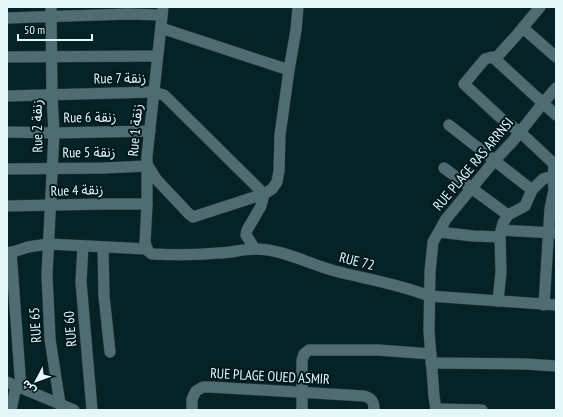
<svg xmlns="http://www.w3.org/2000/svg" width="563" height="417" font-family="'PT Sans Narrow','Noto Sans Arabic',sans-serif">
	<style>
		.lines { fill: none; stroke-linecap: round; stroke-linejoin: round }
		.minor-casing { stroke: #2e3a3d; stroke-width: 12 }
		.minor { stroke: #4e6c71; stroke-width: 11 }
		.labels { text-anchor: middle; stroke-width: 4; stroke-linejoin: round; paint-order: stroke }
		.street-label { font-size: 14px; fill: #e6f7f9; stroke: #00191d }
	</style>
	<rect width="100%" height="100%" fill="#052227"/>
	<g class="lines">
		<defs>
			<g id="minor">
				<path d="M51,7L52,95L54,133L47,275L50,339L60,404"/>
				<path d="M163,7L147,156V204L145,243L148,251L152,254C174,255 197,255 219,253C231,253 243,249 255,249C283,249 309,264 335,271C366,279 399,284 429,296L556,305"/>
				<path d="M7,18L128,14L162,15"/>
				<path d="M161,28L289,70L296,30L298,7"/>
				<path d="M523,28L556,57"/>
				<path d="M7,57L157,56"/>
				<path d="M495,59L556,115"/>
				<path d="M7,96L153,92L164,95L264,194L261,206L247,230L246,235L255,249"/>
				<path d="M449,125L532,190"/>
				<path d="M7,132L54,133L150,131"/>
				<path d="M148,166L156,179L189,214L193,217L264,194L272,189L277,182L279,171L280,135L289,70"/>
				<path d="M444,168L508,215"/>
				<path d="M7,169L104,168L147,166"/>
				<path d="M7,206L104,204H147"/>
				<path d="M501,230L555,233"/>
				<path d="M439,232L473,236L500,237"/>
				<path d="M83,246L81,282L92,410"/>
				<path d="M103,247L104,296L110,352"/>
				<path d="M11,252L21,388"/>
				<path d="M7,254L28,247L48,244L147,249"/>
				<path d="M498,301L501,272L500,237L503,223L508,215L525,206L532,190L543,179L553,176L554,166L552,162L520,132L504,121L464,84L485,59L492,57L495,59L515,37L540,7"/>
				<path d="M544,305L550,209L554,190L553,176"/>
				<path d="M431,363L525,364L556,366"/>
				<path d="M7,382L74,410"/>
				<path d="M436,409L482,410"/>
				<path d="M11,410L16,386"/>
				<path d="M192,410V399L196,391L203,387H210L364,396C372,398 374,402 374,410"/>
				<path d="M302,410V360L304,354L309,350H378L431,354"/>
				<path d="M436,410L434,396L429,331L430,272L433,242L446,219L495,160L513,141L543,103L556,88"/>
			</g>
		</defs>
		<use href="#minor" class="minor-casing"/>
		<use href="#minor" class="minor"/>
	</g>
	<g class="labels">
		<g class="street-label">
			<text transform="translate(120 78) rotate(-1)" y="5">Rue 7 زنقة</text>
			<text transform="translate(90 117) rotate(-1)" y="5">Rue 6 زنقة</text>
			<text transform="translate(37 126) rotate(-91)" y="5">Rue 2 زنقة</text>
			<text transform="translate(135 130) rotate(-85)" y="5">Rue 1 زنقة</text>
			<text transform="translate(89 152) rotate(-1)" y="5">Rue 5 زنقة</text>
			<text transform="translate(473 164) rotate(-50)" y="5">RUE PLAGE RAS ARRNSI</text>
			<text transform="translate(77 190) rotate(-2)" y="5">Rue 4 زنقة</text>
			<text transform="translate(357 261) rotate(14)" y="5">RUE 72</text>
			<text transform="translate(35 325) rotate(-94)" y="5">RUE 65</text>
			<text transform="translate(70 329) rotate(-95)" y="5">RUE 60</text>
			<text transform="translate(270 376) rotate(3)" y="5">RUE PLAGE OUED ASMIR</text>
		</g>
	</g>
	<rect width="563" height="417" fill="none" stroke="#e6f7f9" stroke-width="16"/>
	<g transform="translate(36 381) rotate(229)" stroke="#00191d" stroke-width="3" paint-order="stroke">
	<path d="M0-3L7 15L0 10L-7 15Z" fill="#e6f7f9"/>
	<text y="-6" font-size="11" font-weight="bold" text-anchor="middle" fill="#e6f7f9">ش</text>
	</g>
	<path d="M18 34v6h74v-6" fill="none" stroke="#e6f7f9" stroke-width="2"/>
	<text x="24" y="34" font-size="12" fill="#e6f7f9" stroke="#00191d" stroke-width="3" paint-order="stroke">50 m</text>
</svg>
